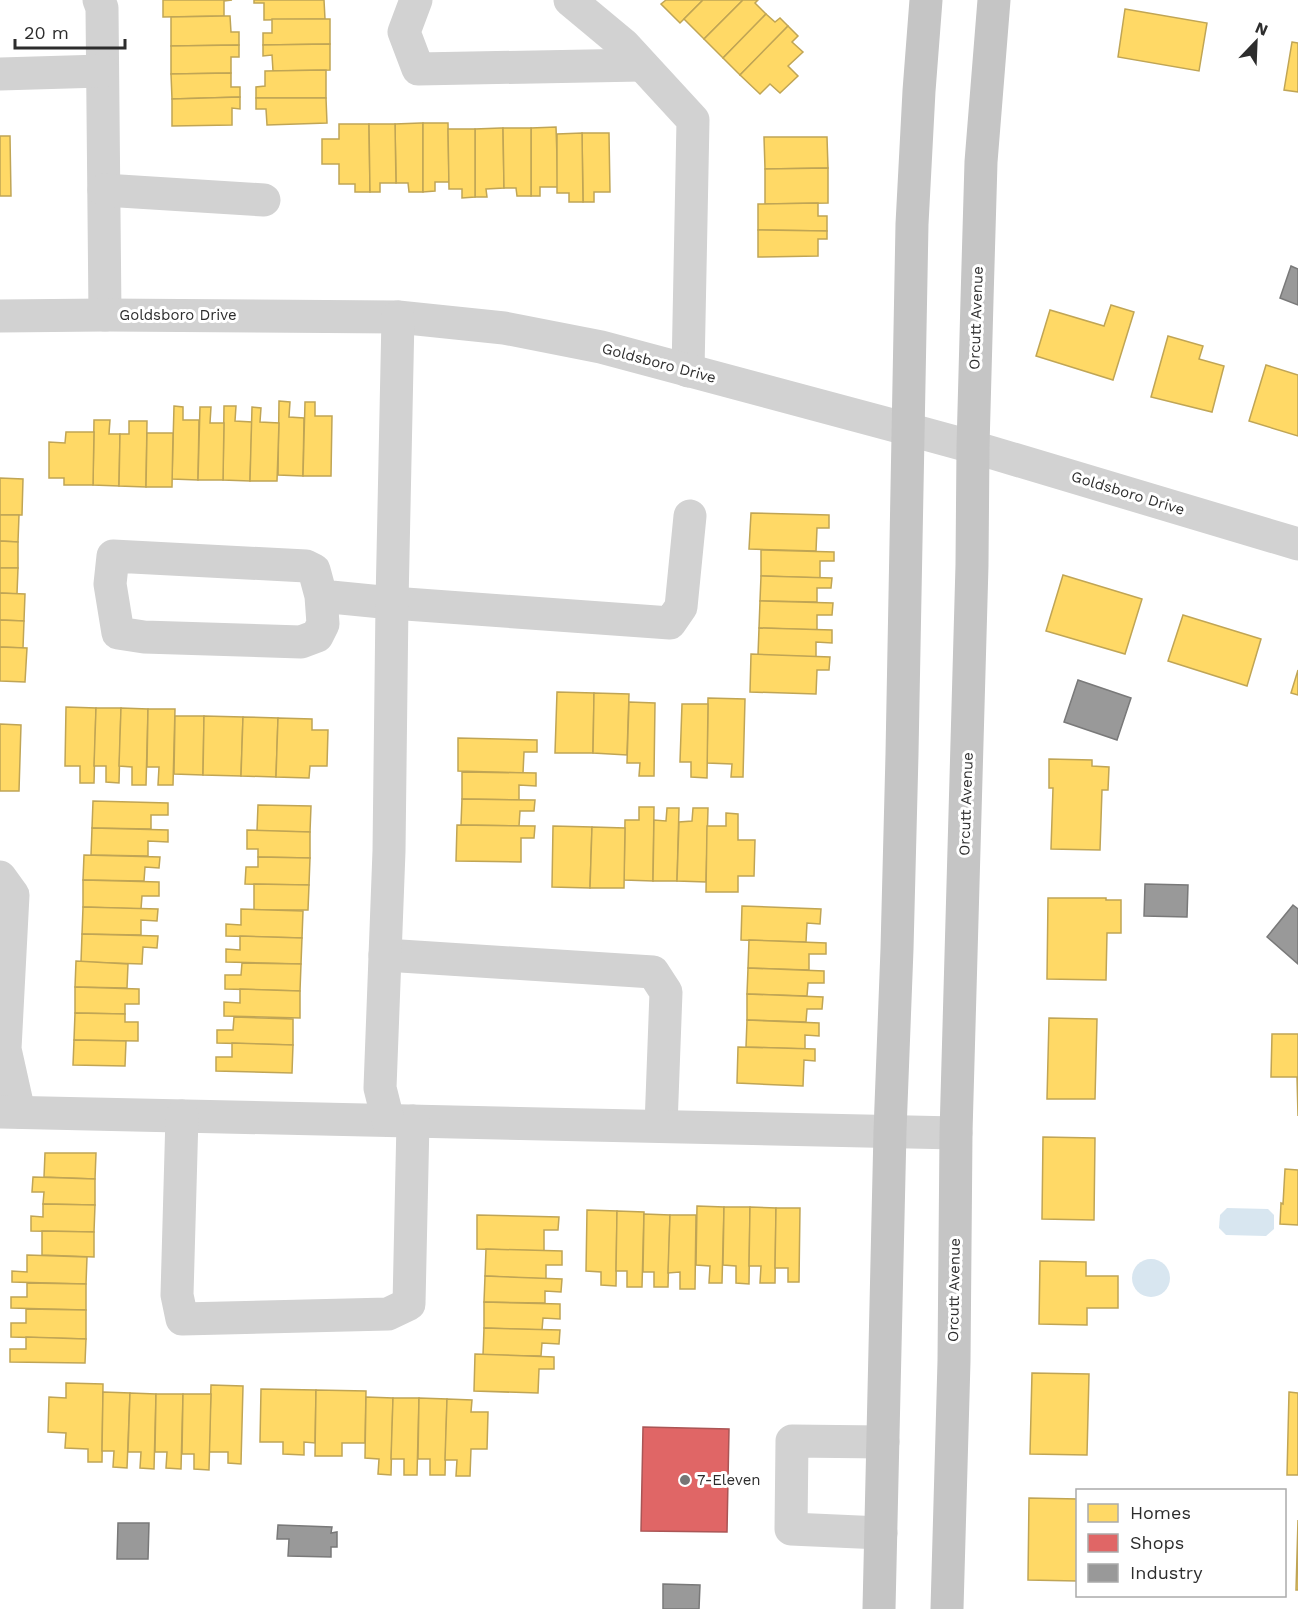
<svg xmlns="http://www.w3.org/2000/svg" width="1298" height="1609" font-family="'Work Sans',sans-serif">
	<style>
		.water { fill: #d8e6f0 }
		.homes { fill: #ffd966; stroke: #c0a555; stroke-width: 1.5 }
		.shops { fill: #e06666; stroke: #a55; stroke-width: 1.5 }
		.industry { fill: #999; stroke: #797979; stroke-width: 1.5 }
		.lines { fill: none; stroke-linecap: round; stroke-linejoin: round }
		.minor { stroke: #d2d2d2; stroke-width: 33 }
		.major { stroke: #c5c5c5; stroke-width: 33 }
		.poi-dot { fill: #767676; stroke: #fff; stroke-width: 2 }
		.labels { text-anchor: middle; stroke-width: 6; stroke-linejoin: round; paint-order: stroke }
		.street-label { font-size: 15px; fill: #2d2d2d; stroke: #fff }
		.poi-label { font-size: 15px; fill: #2d2d2d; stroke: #fff; text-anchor: start }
	</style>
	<rect width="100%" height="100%" fill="#fff"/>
	<g class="water">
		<path d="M1227,1208L1268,1209L1274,1215V1229L1266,1236L1226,1235L1219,1228L1220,1215Z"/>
		<circle cx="1151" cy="1278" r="19"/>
	</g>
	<g class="homes">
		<path d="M163,0H232L224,1V16L163,17Z"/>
		<path d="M254,0H324L325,19L264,20V3H254Z"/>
		<path d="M666,0H703L680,23L661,4Z"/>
		<path d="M703,0H743L704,39L684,19Z"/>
		<path d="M743,0H758L755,3L766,14L723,58L704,39Z"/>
		<path d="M1125,9L1207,23L1199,71L1118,57Z"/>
		<path d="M766,14L775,22L780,18L788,26L740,75L723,58Z"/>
		<path d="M224,16H230L231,32H239V45L171,46V17Z"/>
		<path d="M272,19H330V44L263,45V33H272Z"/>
		<path d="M788,26L798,36L792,42L803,52L788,66L798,76L780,93L770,84L760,94L740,75Z"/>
		<path d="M1292,42L1298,43V92L1284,90Z"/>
		<path d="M330,44V70L273,71L272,55L263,56V45Z"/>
		<path d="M239,45V57H231V73L171,74V46Z"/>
		<path d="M326,70V98H256V87L265,86V71Z"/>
		<path d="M231,73V87H240V97L172,99L171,74Z"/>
		<path d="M240,97V109L232,108V125L172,126V99Z"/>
		<path d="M256,98H326L327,123L267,125L266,109H256Z"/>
		<path d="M421,123H423V192H409L408,183H396L395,124Z"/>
		<path d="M423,123H448L449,182H435V191L423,192Z"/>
		<path d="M339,124H369L370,192H355V184H339V164H322V139H339Z"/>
		<path d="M369,124H395L396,183H380V192H370Z"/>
		<path d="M556,127L558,187H540V196H531V128Z"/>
		<path d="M501,128H503L504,188L486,189L487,197H475V129Z"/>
		<path d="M503,128H531V196H517L516,188H504Z"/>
		<path d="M448,129H475V197L462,198V189H449Z"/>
		<path d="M582,133H609L610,192H594V202H583Z"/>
		<path d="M582,133L583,202H569V193H557V134Z"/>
		<path d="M0,136H10L11,196H0Z"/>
		<path d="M764,137H827L828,168L765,169Z"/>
		<path d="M828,168V203L765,204V169Z"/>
		<path d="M818,203V216H827V231L758,230V204Z"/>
		<path d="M758,230L827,231V239H818V256L758,257Z"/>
		<path d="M1111,305L1134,312L1113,380L1036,356L1050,310L1104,326Z"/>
		<path d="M1168,336L1203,346L1199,359L1224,366L1212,412L1151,397Z"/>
		<path d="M1266,365L1298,375V436L1249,421Z"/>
		<path d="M279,401L290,402L289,417L304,418L303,476L278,475Z"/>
		<path d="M305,402H315V416H332L331,476H303Z"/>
		<path d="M174,406L183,407V420H199L198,480L172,479Z"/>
		<path d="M224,406H236L235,421L252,422L250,481L223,480Z"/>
		<path d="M200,407H211L210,423H224L223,480H198Z"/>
		<path d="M252,407L261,408L260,422L279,423L277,481H250Z"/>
		<path d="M94,420H110L109,434H120L119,486L93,485Z"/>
		<path d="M129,421H147L146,487L119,486L120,434H129Z"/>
		<path d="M66,432H94L93,485H64V478H49V442L65,443Z"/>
		<path d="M147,433H173L172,487H146Z"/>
		<path d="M0,478L23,479L22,515H0Z"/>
		<path d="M751,513L829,515V528H817L816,551L749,549Z"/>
		<path d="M0,515H19L18,542L0,541Z"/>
		<path d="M0,541L18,542V568H0Z"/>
		<path d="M761,550L834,552V561H820V578L761,576Z"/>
		<path d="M0,568H18L17,594L0,593Z"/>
		<path d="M1063,575L1142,599L1125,654L1046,631Z"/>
		<path d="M761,576L832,578L831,588H817V602L760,601Z"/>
		<path d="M0,593L25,594L24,621L0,620Z"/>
		<path d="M760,601L833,603L832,615H817V630L759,628Z"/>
		<path d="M1183,615L1261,639L1247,686L1168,661Z"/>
		<path d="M0,620L24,621L23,648L0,647Z"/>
		<path d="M759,628L832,630V643L816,642V657L758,655Z"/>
		<path d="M0,647L27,648L25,682L0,681Z"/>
		<path d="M751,654L830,657L829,670H817L816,694L750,692Z"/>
		<path d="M1298,670V695L1291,693Z"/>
		<path d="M557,692L594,693L593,753H555Z"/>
		<path d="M594,693L629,694L627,755L593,753Z"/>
		<path d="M708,698L745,699L743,777H731L732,764L707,763Z"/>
		<path d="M629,702L655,703L654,776H639L640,763H627Z"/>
		<path d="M682,704H708L707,778L691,777V762H680Z"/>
		<path d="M66,707L96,708L94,783H80V766H65Z"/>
		<path d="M96,708H121L119,783L106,782V766H94Z"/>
		<path d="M121,708L148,709L146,785H132V767L119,766Z"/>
		<path d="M148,709H175L173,785H158L159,767H147Z"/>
		<path d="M175,716H204L203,775L174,774Z"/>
		<path d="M204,716L243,717L241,776L203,775Z"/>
		<path d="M243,717L278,718L276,777L241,776Z"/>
		<path d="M278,718L312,719V730H328L327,766H310L309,778L276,777Z"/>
		<path d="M0,724L21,725L19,791H0Z"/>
		<path d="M458,738L537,740V752H524L523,773L458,771Z"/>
		<path d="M1049,759L1092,760V766L1109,767L1108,790H1102L1100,850L1051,849L1053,788H1049Z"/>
		<path d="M462,772L536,773V786L519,785V800L462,799Z"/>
		<path d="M462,799L535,800L534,811H520L519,826L461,825Z"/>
		<path d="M93,801L168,803V815H151V829L92,828Z"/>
		<path d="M258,805L311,806L310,832L257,831Z"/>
		<path d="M639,807H654L653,881L624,880L625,820H639Z"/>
		<path d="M667,808H679L677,881H653L654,820L666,821Z"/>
		<path d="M693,808H708L706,882L677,881L679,822L692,821Z"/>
		<path d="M726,813L738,814V840H755L754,876H738V892H706L707,826H726Z"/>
		<path d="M457,825L535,826L534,838H521V862L456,861Z"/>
		<path d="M553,826L592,827L590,888L552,887Z"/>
		<path d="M592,827L625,828L624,888H590Z"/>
		<path d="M92,828L168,830V842L148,841V856L91,855Z"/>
		<path d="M247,830L310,832V858L258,857V849H247Z"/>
		<path d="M84,855L160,857L159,868L145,867L144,881L83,880Z"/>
		<path d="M258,857L310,858L309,885L245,884L246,867H258Z"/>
		<path d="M83,880L159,882V896H142L141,909L83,907Z"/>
		<path d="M254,884L309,885L308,910H254Z"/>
		<path d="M1048,898H1106V900H1121V933H1107L1106,980L1047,979Z"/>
		<path d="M742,906L821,909L820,924L807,923L806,942L741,940Z"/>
		<path d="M83,907L158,909L157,921L141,920V935L82,934Z"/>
		<path d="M241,909L303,911L302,938L226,936V924L241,925Z"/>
		<path d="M82,934L158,936L157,948L143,947L142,964L81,962Z"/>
		<path d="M240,936L302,938L301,964L226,962V949L240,950Z"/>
		<path d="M749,940L826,943V954H809V970L748,968Z"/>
		<path d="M76,961L128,964L127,988L75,987Z"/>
		<path d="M242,963L301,964L300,991L225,989V975H241Z"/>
		<path d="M748,968L824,971V983H808L807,996L747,994Z"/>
		<path d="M75,987L139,989V1004H125V1014L75,1013Z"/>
		<path d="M240,989L300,991V1018L224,1016V1002L240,1003Z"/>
		<path d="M747,994L823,997L822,1009H807L806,1022L747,1020Z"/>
		<path d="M75,1013L125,1014V1022H138V1041L74,1040Z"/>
		<path d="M234,1017L293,1019V1045L217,1043V1030H233Z"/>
		<path d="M1049,1018L1097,1019L1095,1099H1047Z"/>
		<path d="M747,1020L819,1023V1036L805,1035V1049L746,1047Z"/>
		<path d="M1272,1034H1298V1116L1297,1077H1271Z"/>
		<path d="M74,1040L126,1041L125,1066L73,1065Z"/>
		<path d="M232,1043L293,1045L292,1073L216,1071V1057H232Z"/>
		<path d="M738,1047L815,1049V1061L804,1060L803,1086L737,1083Z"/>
		<path d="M1043,1137L1095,1138L1094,1220L1042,1219Z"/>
		<path d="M45,1153H96L95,1179L44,1177Z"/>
		<path d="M1285,1169L1298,1170V1225L1280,1224L1281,1203L1283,1204Z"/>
		<path d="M33,1177L95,1179V1205L43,1204L44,1192H32Z"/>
		<path d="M43,1204L95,1205L94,1232L31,1231V1216L43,1217Z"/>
		<path d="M697,1206L724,1207L722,1283H709L710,1266L696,1265Z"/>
		<path d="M724,1207H750L749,1284L736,1283V1266L723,1265Z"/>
		<path d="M750,1207L776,1208L775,1283H760L761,1266H749Z"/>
		<path d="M776,1208H800L799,1282H788V1268H775Z"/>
		<path d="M587,1210L617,1211L616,1286L601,1285V1272L586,1271Z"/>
		<path d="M617,1211L644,1212L642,1287H627V1271H616Z"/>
		<path d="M644,1214L670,1215L668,1287H654V1272H643Z"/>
		<path d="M477,1215L559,1217L558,1230H544V1251L477,1249Z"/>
		<path d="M670,1215H696L695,1289H680V1272L668,1273Z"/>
		<path d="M42,1231L94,1232V1257L42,1255Z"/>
		<path d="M486,1249L562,1251V1265H546V1279L485,1276Z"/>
		<path d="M27,1255L87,1257L86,1284L12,1282V1271L27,1272Z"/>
		<path d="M1040,1261L1086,1262V1276H1118V1308H1087V1325L1039,1324Z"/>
		<path d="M485,1276L562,1279L561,1292L545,1291V1303L484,1302Z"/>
		<path d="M27,1283L86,1284V1310L11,1308V1297H27Z"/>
		<path d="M484,1302L560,1304V1319L543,1318L542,1330L484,1328Z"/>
		<path d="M26,1309L86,1310V1339L11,1337V1323H26Z"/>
		<path d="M484,1328L560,1330L559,1344L542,1343L541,1356L483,1355Z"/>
		<path d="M26,1337L86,1339L85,1363L10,1362V1349H26Z"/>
		<path d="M475,1354L554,1357V1369H539L538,1393L474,1391Z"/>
		<path d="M1032,1373L1089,1374L1087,1455L1030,1454Z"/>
		<path d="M66,1383L103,1384L102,1462H88V1449L65,1448L66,1433L48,1432L49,1397L66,1398Z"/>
		<path d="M211,1385L243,1386L241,1464L228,1463V1452H209Z"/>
		<path d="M261,1389L316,1390L315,1443L304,1442V1455L283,1454V1442H260Z"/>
		<path d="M316,1390L366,1391L365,1443H342V1456H315Z"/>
		<path d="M103,1392L130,1393L127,1468L113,1467L114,1451H102Z"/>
		<path d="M1289,1392L1298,1393V1475H1287Z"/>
		<path d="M130,1393L156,1394L154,1469L140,1468L141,1452H128Z"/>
		<path d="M156,1394H183L181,1469L166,1468L167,1452H155Z"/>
		<path d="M183,1394H211L209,1470L194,1469V1454H182Z"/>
		<path d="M366,1397L393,1398L391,1475L378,1474L379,1459L365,1458Z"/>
		<path d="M393,1398H419L417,1475H404V1459H391Z"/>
		<path d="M419,1398L447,1399L445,1475H430V1459H418Z"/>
		<path d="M447,1399L472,1400L471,1412H488L487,1449H471L470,1476H456L457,1460H445Z"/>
		<path d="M1029,1498L1078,1499L1077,1581L1028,1580Z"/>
		<path d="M1298,1520V1590H1296Z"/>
	</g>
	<path class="shops" d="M643,1427L729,1429L727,1532L641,1531Z"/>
	<g class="industry">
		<path d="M1291,266L1298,269V305L1280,298Z"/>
		<path d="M1078,680L1131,698L1117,740L1064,722Z"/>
		<path d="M1145,884L1188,885L1187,917L1144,916Z"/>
		<path d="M1293,905L1298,909V964L1267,937Z"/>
		<path d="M118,1523H149L148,1559H117Z"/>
		<path d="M278,1525L332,1527L331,1533L337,1532V1547H331V1557L288,1556L289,1539H277Z"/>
		<path d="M663,1584L700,1585L699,1609H663Z"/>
	</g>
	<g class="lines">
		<g class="minor">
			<path d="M99,0L102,8L105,315"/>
			<path d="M416,0L404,32L418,69L642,65"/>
			<path d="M570,0L624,45L693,120L688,371"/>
			<path d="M0,74L102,71"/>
			<path d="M104,190L264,200"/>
			<path d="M0,316L105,315L398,317L504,328L601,347L907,429L973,447L1298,544"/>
			<path d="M321,596L323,624L317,636L301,642L144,637L118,633L110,584L113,556L306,566L314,570L321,596L392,603L670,623L681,607L690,516"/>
			<path d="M0,877L13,895L5,1049L19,1112"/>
			<path d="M385,955L653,972L666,992L661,1126"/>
			<path d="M0,1112L956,1133"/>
			<path d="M182,1116L177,1295L182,1319L388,1314L409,1304L413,1121"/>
			<path d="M388,1120L380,1088L389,851L392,603L398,317"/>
			<path d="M881,1533L791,1529L792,1441L883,1442"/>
		</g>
		<g class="major">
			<path d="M879,1609L890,1131L897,949L902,754L912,224L919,91L926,0"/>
			<path d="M947,1609L954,1361L956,1133L972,565L973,447L977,300L981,162L994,0"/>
		</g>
	</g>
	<circle class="poi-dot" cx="685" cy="1480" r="6"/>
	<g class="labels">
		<g class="street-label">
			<text x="178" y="320">Goldsboro Drive</text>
			<text transform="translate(976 318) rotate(-88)" y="5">Orcutt Avenue</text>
			<text transform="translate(659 363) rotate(15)" y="5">Goldsboro Drive</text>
			<text transform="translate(1128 493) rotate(17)" y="5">Goldsboro Drive</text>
			<text transform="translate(966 804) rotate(-88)" y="5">Orcutt Avenue</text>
			<text transform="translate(954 1290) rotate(-89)" y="5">Orcutt Avenue</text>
		</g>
		<g class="poi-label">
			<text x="697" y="1485">7-Eleven</text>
		</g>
	</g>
	<rect x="1076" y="1489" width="210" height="108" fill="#ffffff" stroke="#ababab" stroke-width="1.5"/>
	<rect x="1088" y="1504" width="30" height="18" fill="#ffd966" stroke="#ababab" stroke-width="1.5"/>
	<text x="1130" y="1519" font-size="18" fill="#2d2d2d">Homes</text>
	<rect x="1088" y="1534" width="30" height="18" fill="#e06666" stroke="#ababab" stroke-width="1.5"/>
	<text x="1130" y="1549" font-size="18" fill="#2d2d2d">Shops</text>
	<rect x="1088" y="1564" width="30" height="18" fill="#999999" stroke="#ababab" stroke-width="1.5"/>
	<text x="1130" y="1579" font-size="18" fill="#2d2d2d">Industry</text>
	<g transform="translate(1256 42) rotate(23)" stroke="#ffffff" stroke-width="4.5" paint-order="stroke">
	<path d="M0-4.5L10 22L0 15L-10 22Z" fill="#2d2d2d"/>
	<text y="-9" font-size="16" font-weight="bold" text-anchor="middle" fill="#2d2d2d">N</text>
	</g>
	<path d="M15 39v9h110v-9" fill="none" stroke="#2d2d2d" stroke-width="3"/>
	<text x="24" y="39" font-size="18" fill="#2d2d2d" stroke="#ffffff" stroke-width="4.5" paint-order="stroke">20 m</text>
</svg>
